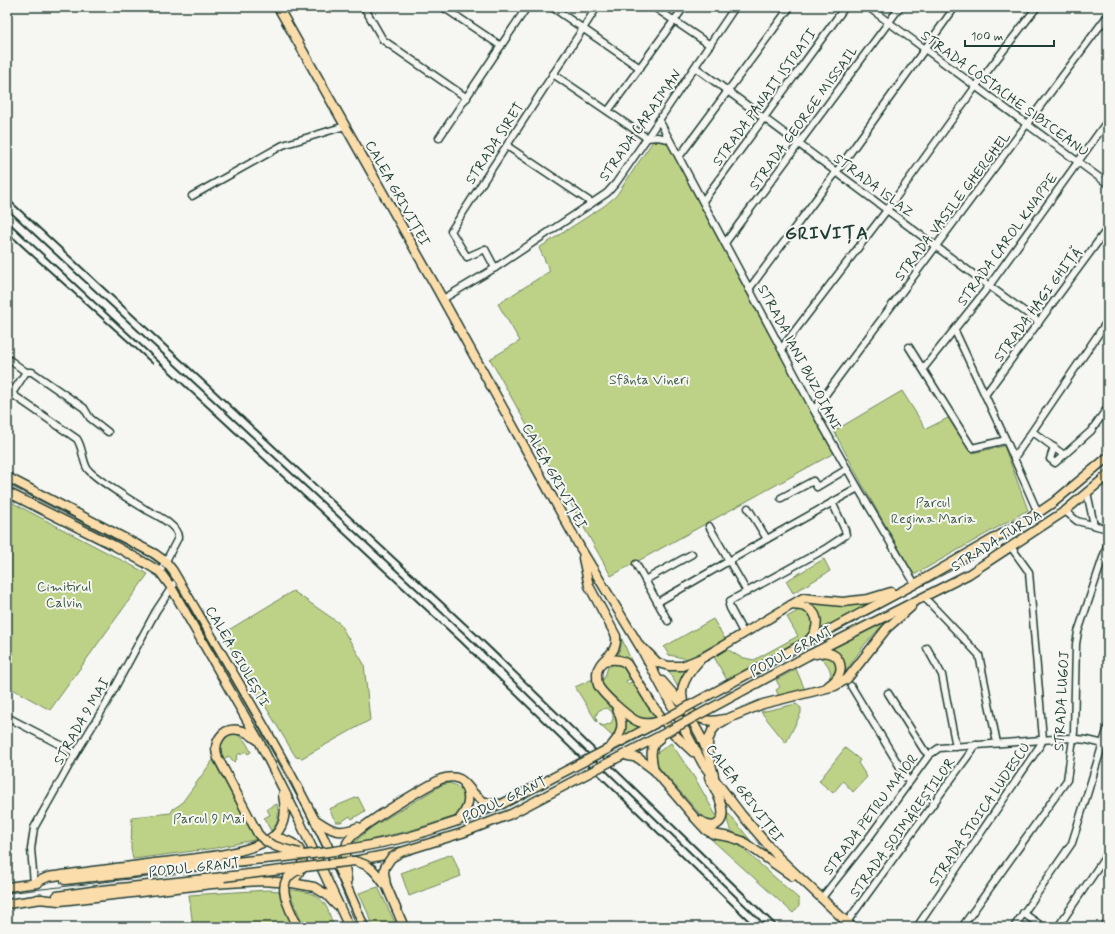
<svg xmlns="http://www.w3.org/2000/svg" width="1115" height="934" font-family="Mynerve,sans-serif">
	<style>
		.green { fill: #bed287; stroke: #6e885e }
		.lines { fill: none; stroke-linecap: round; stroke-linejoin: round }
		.minor-casing { stroke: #1f3d34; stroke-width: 9 }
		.major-casing { stroke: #1f3d34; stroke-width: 11 }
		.minor { stroke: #f6f6f2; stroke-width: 6 }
		.major { stroke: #fbddab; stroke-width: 8 }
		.tram { stroke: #1f3d34; stroke-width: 1 }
		.rail { stroke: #1f3d34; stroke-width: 2 }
		.major-bridge-casing { stroke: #1f3d34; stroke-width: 11; stroke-linecap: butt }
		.major-bridge { stroke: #fbddab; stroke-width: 8 }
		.labels { text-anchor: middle; stroke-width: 4; stroke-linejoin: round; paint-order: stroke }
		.street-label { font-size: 14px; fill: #1f3d34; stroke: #f6f6f2 }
		.park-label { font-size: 14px; fill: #3f5b45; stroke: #f6f6f2 }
		.district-label { font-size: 18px; font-weight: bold; letter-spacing: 1px; fill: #1f3d34; stroke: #f6f6f2 }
	</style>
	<rect width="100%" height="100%" fill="#f6f6f2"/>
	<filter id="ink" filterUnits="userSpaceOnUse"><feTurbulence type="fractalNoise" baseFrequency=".025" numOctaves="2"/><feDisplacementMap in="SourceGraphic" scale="8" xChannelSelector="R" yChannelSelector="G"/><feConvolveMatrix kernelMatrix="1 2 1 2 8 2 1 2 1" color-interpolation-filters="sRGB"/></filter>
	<g filter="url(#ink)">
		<g class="green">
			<path d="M653,141L667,142L834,453L611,576L490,359L520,341L498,304L550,271L539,248L604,206L616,196Z"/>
			<path d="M902,391L926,429L950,417L973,453L1004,446L1028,510L914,575L863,486L834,431Z"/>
			<path d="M7,500L148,574L50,710L7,686Z"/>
			<path d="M824,559L830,571L793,593L786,581Z"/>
			<path d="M293,591L339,623L364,664L370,720L302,758L296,757L294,754L224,637V634L227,631Z"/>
			<path d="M875,601L821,630L819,629L820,619L805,602L841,606Z"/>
			<path d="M801,609H804L814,617L813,630L808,635L727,680L714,657L727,649L740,657L754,660L798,636L787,617Z"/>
			<path d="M890,617L865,644L843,675L832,651V647Z"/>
			<path d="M713,619L725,639L688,659L669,655L664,647Z"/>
			<path d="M621,637L634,667L628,660L617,656L621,646Z"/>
			<path d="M825,656C841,661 839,669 831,680L829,677L831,675C830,667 826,662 820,657Z"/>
			<path d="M616,663L623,664L632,678L626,681L627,684L634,681L656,719L627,735L612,736L599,724L604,726L611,723C615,717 613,711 607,708L599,710L596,715L597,722L575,687L593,679H604L608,667Z"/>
			<path d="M667,668H689L679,689Z"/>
			<path d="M796,669L805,690L779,696L776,690L780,687L776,680Z"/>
			<path d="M796,704L801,708V713L786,743L761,712Z"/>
			<path d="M231,733C243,735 246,742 251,752L248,754L245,751L241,755L240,753L236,757L237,759L234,762L229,756L221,760L218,751L222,738Z"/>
			<path d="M671,743L696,780L718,819L712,822L706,821L656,764L654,755Z"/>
			<path d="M845,748L860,760L858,763L867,777L853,792L843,781L833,793L819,781Z"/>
			<path d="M213,760L247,822L258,839L216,848L133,859L131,849L132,817L171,813L173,809L181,804Z"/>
			<path d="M449,783L455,785L464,792C466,802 465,809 456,816L412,830L352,844L372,827L442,785Z"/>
			<path d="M358,797L365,811L352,819L350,816L341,822H336L329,809Z"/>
			<path d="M277,804C279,816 279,821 271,831L264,818L270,815L267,809Z"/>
			<path d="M729,814L751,841L750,843C737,836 727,832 727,815Z"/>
			<path d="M701,830L734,841L799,899V906L793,913Z"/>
			<path d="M452,854L461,876L409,896L401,873Z"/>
			<path d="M378,887L397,927H374L359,893Z"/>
			<path d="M268,890L279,891L295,927H193L189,895Z"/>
			<path d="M290,890C296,890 300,891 306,892C327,898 327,909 334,927H304L289,891Z"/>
		</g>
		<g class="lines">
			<defs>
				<g id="minor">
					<path d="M364,7L383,40L467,98"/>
					<path d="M443,7L501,46"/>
					<path d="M552,7L640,68"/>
					<path d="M654,7L710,45"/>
					<path d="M868,7L1108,184"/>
					<path d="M695,67C810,151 923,239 1039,322"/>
					<path d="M553,74L647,138"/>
					<path d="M608,111L684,7"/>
					<path d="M659,120L816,414L858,488L915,584"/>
					<path d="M439,138L527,7"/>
					<path d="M647,138L657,137L669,139"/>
					<path d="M507,146L592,203"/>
					<path d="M679,157L790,7"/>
					<path d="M192,196L283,145L345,126"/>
					<path d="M703,201L845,7"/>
					<path d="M725,243L900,7"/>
					<path d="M495,268L485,249L467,257L451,231L597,7"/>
					<path d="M749,289L837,171L955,7"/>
					<path d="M443,299L495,268L607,193L616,183L647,138L735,7"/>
					<path d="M955,331L1006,440L1038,513"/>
					<path d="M909,347L972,448L1006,440"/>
					<path d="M781,349L887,210L976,86L1037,7"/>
					<path d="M7,358L26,372"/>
					<path d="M923,369L989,286L1108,120"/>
					<path d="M26,372H32L84,408L90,418L108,432"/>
					<path d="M12,394L77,439C83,448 82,459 87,468C91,476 135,503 145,509C154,514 179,525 178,538L160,572"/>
					<path d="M985,395L1108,228"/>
					<path d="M7,401L26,372"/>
					<path d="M814,410L1108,15"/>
					<path d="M1033,432L1064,455L1091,431L1108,407"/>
					<path d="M1054,447L1050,459L1055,463L1064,455"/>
					<path d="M1014,458L1108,320"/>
					<path d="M1087,492L1094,525"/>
					<path d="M781,498L813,481L817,487L847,469"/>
					<path d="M748,508L767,539"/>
					<path d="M1065,511L1077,521L1108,529"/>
					<path d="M709,526L747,592"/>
					<path d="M636,564L668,621"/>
					<path d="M645,580L692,554"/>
					<path d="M924,597L979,655L997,743"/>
					<path d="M658,602L767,539L858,488"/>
					<path d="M744,634L730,608L729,605L730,601L825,549L846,535L845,530L832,502"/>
					<path d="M927,648L942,675L956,747"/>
					<path d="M851,686L909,782"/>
					<path d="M888,693L924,750L929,755"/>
					<path d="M7,717L76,753"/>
					<path d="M34,883L31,849L34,828L76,753L106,704L156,611L174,584L178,582L180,583"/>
					<path d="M821,899L865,843L929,755L939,748L1067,738L1087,740L1108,745"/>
					<path d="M1023,913L1043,927"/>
					<path d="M847,922L976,745"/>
					<path d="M917,927L1041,744L1043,739L1029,572L1011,547"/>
					<path d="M962,927L1067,780L1074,732L1076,644L1078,632L1108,543"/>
					<path d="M1014,927L1072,843L1108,727"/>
					<path d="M1058,927L1108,853"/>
					<path d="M1103,927L1108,921"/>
				</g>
				<g id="major">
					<path d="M278,7L436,287L581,549L642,650L703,764L741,814L779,858L852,927"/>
					<path d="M7,477L155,554L166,562L173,571C241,687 313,802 364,927"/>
					<path d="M7,492L113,545L147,564L160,572L171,587L259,741L300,822L349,927"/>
					<path d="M583,558L589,586L616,636C618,657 599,657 597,673C597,676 597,681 598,685C602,694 630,719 639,722C647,725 655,723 663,720"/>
					<path d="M791,605C797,606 802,605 807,608C821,614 818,631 809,640"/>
					<path d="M805,643L915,584L1038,513L1054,502L1108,457"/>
					<path d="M644,649L658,663L669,666H682L704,657L731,641L803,598L843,602L868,599L891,592"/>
					<path d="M816,654C820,653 825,652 829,653C833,654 837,657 839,661C844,672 837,680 828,686"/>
					<path d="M809,655L969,574L1065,511L1108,475"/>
					<path d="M700,660C669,693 684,704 701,737C707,750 711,763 714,776"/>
					<path d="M604,661C612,659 620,658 627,664L651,703L673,733L693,752"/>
					<path d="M662,681L683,705"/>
					<path d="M692,713C701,722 712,722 724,719"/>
					<path d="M612,745C623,733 624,723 617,709"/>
					<path d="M608,749L655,724"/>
					<path d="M708,753V741L712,731L717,725L729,718L763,704L835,686L847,679L887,628L911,607"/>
					<path d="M623,755L667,732"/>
					<path d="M624,755L638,758L654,770"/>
					<path d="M218,758C212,743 222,727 239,730C246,731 251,735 256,739"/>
					<path d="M654,770C651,757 649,747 660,738"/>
					<path d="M695,818L706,830L713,834L730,837L742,841L792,876"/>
					<path d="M316,820C332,831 339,835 358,827"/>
					<path d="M458,821L499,805"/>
					<path d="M458,821C467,810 472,800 465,787"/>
					<path d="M701,821L707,825L714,826C733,818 715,790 709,777"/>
					<path d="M272,837C302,841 312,858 292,883"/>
					<path d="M354,861L400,852"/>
					<path d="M65,880L223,863"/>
					<path d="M347,880C345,869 343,855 347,843C352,829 424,788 441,779C467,771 466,792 483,801C489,804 495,804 502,804"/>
					<path d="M34,883L48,877C83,872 119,868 154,863C185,859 251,856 275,835C286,824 286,810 283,795"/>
					<path d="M386,885L404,927"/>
					<path d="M7,887L38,883"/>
					<path d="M57,896L92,891L224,877"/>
					<path d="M38,899L60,901L212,884L261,881L292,883L314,887L327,895L335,904"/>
					<path d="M7,904L42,899"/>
				</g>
			</defs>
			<use href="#minor" class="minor-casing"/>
			<use href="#major" class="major-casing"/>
			<use href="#minor" class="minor"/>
			<use href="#major" class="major"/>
			<g class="tram">
				<path d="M7,484L150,557L163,567L176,583L288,776L335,873L357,927"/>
				<path d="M7,893L270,863L361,851L405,842L460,824L505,806L649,732L816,641L958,567L1025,527L1055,507L1108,463"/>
			</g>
			<g class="rail">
				<path d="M7,198L473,631L778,927"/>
				<path d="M7,209L467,636L767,927"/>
				<path d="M7,221L461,642L755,927"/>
				<path d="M7,232C55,277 104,319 152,363"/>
			</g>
			<defs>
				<g id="major-bridge">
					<path d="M663,720L805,643"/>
					<path d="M667,732L809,655"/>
					<path d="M218,758L258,834C269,847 284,849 300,853"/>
					<path d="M654,770L695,818"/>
					<path d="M502,804L608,749"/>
					<path d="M223,863C282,857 341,853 399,839C419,835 439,827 458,821"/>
					<path d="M224,877L354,861C371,865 375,871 385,885"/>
					<path d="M386,885L384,872L385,867L391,858L401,852L462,833L511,814L623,755"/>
					<path d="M298,927C290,909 271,881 299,870"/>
				</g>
			</defs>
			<use href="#major-bridge" class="major-bridge-casing"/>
			<use href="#major-bridge" class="major-bridge"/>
		</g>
	</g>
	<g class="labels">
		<g class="street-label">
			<text transform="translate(1005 93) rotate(36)" y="5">STRADA COSTACHE SIBICEANU</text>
			<text transform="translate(764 97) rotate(-54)" y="5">STRADA PANAIT ISTRATI</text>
			<text transform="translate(803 118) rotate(-54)" y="5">STRADA GEORGE MISSAIL</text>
			<text transform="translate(640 125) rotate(-55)" y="5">STRADA CARAIMAN</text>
			<text transform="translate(494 143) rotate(-57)" y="5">STRADA SIRET</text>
			<text transform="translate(874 185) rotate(37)" y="5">STRADA ISLAZ</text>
			<text transform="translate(398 193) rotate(61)" y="5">CALEA GRIVIȚEI</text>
			<text transform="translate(952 206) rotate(-53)" y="5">STRADA VASILE GHERGHEL</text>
			<text transform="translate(1007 239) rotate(-54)" y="5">STRADA CAROL KNAPPE</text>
			<text transform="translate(1037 304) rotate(-54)" y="5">STRADA HAGI GHIȚĂ</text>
			<text transform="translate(800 357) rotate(62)" y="5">STRADA IANI BUZOIANI</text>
			<text transform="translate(555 476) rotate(61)" y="5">CALEA GRIVIȚEI</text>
			<text transform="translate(996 540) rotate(-32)" y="5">STRADA TURDA</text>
			<text transform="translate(791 651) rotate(-28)" y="5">PODUL GRANT</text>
			<text transform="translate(238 656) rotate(60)" y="5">CALEA GIULEȘTI</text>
			<text transform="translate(1061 701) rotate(-87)" y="5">STRADA LUGOJ</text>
			<text transform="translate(81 721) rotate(-60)" y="5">STRADA 9 MAI</text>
			<text transform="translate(745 793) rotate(53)" y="5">CALEA GRIVIȚEI</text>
			<text transform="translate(504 799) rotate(-25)" y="5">PODUL GRANT</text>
			<text transform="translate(870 814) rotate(-53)" y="5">STRADA PETRU MAIOR</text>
			<text transform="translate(979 814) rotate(-56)" y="5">STRADA STOICA LUDESCU</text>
			<text transform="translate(902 827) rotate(-54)" y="5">STRADA ȘOIMĂREȘTILOR</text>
			<text transform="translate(194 867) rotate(-6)" y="5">PODUL GRANT</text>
		</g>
		<g class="park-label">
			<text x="649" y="384">Sfânta Vineri</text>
			<text x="933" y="507">Parcul<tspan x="933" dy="16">Regina Maria</tspan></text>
			<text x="64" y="591">Cimitirul<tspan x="64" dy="16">Calvin</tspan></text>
			<text x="209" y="823">Parcul 9 Mai</text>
		</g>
		<g class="district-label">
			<text x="827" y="239">GRIVIȚA</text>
		</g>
	</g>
	<rect width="1115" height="934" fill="none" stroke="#f6f6f2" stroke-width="24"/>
	<rect x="12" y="12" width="1091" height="910" fill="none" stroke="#1f3d34" stroke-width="1.5" filter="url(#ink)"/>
	<path d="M965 40v6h89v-6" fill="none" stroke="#1f3d34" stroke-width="2"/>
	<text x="971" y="40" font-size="12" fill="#1f3d34" stroke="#f6f6f2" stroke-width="3" paint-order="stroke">100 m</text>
</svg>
